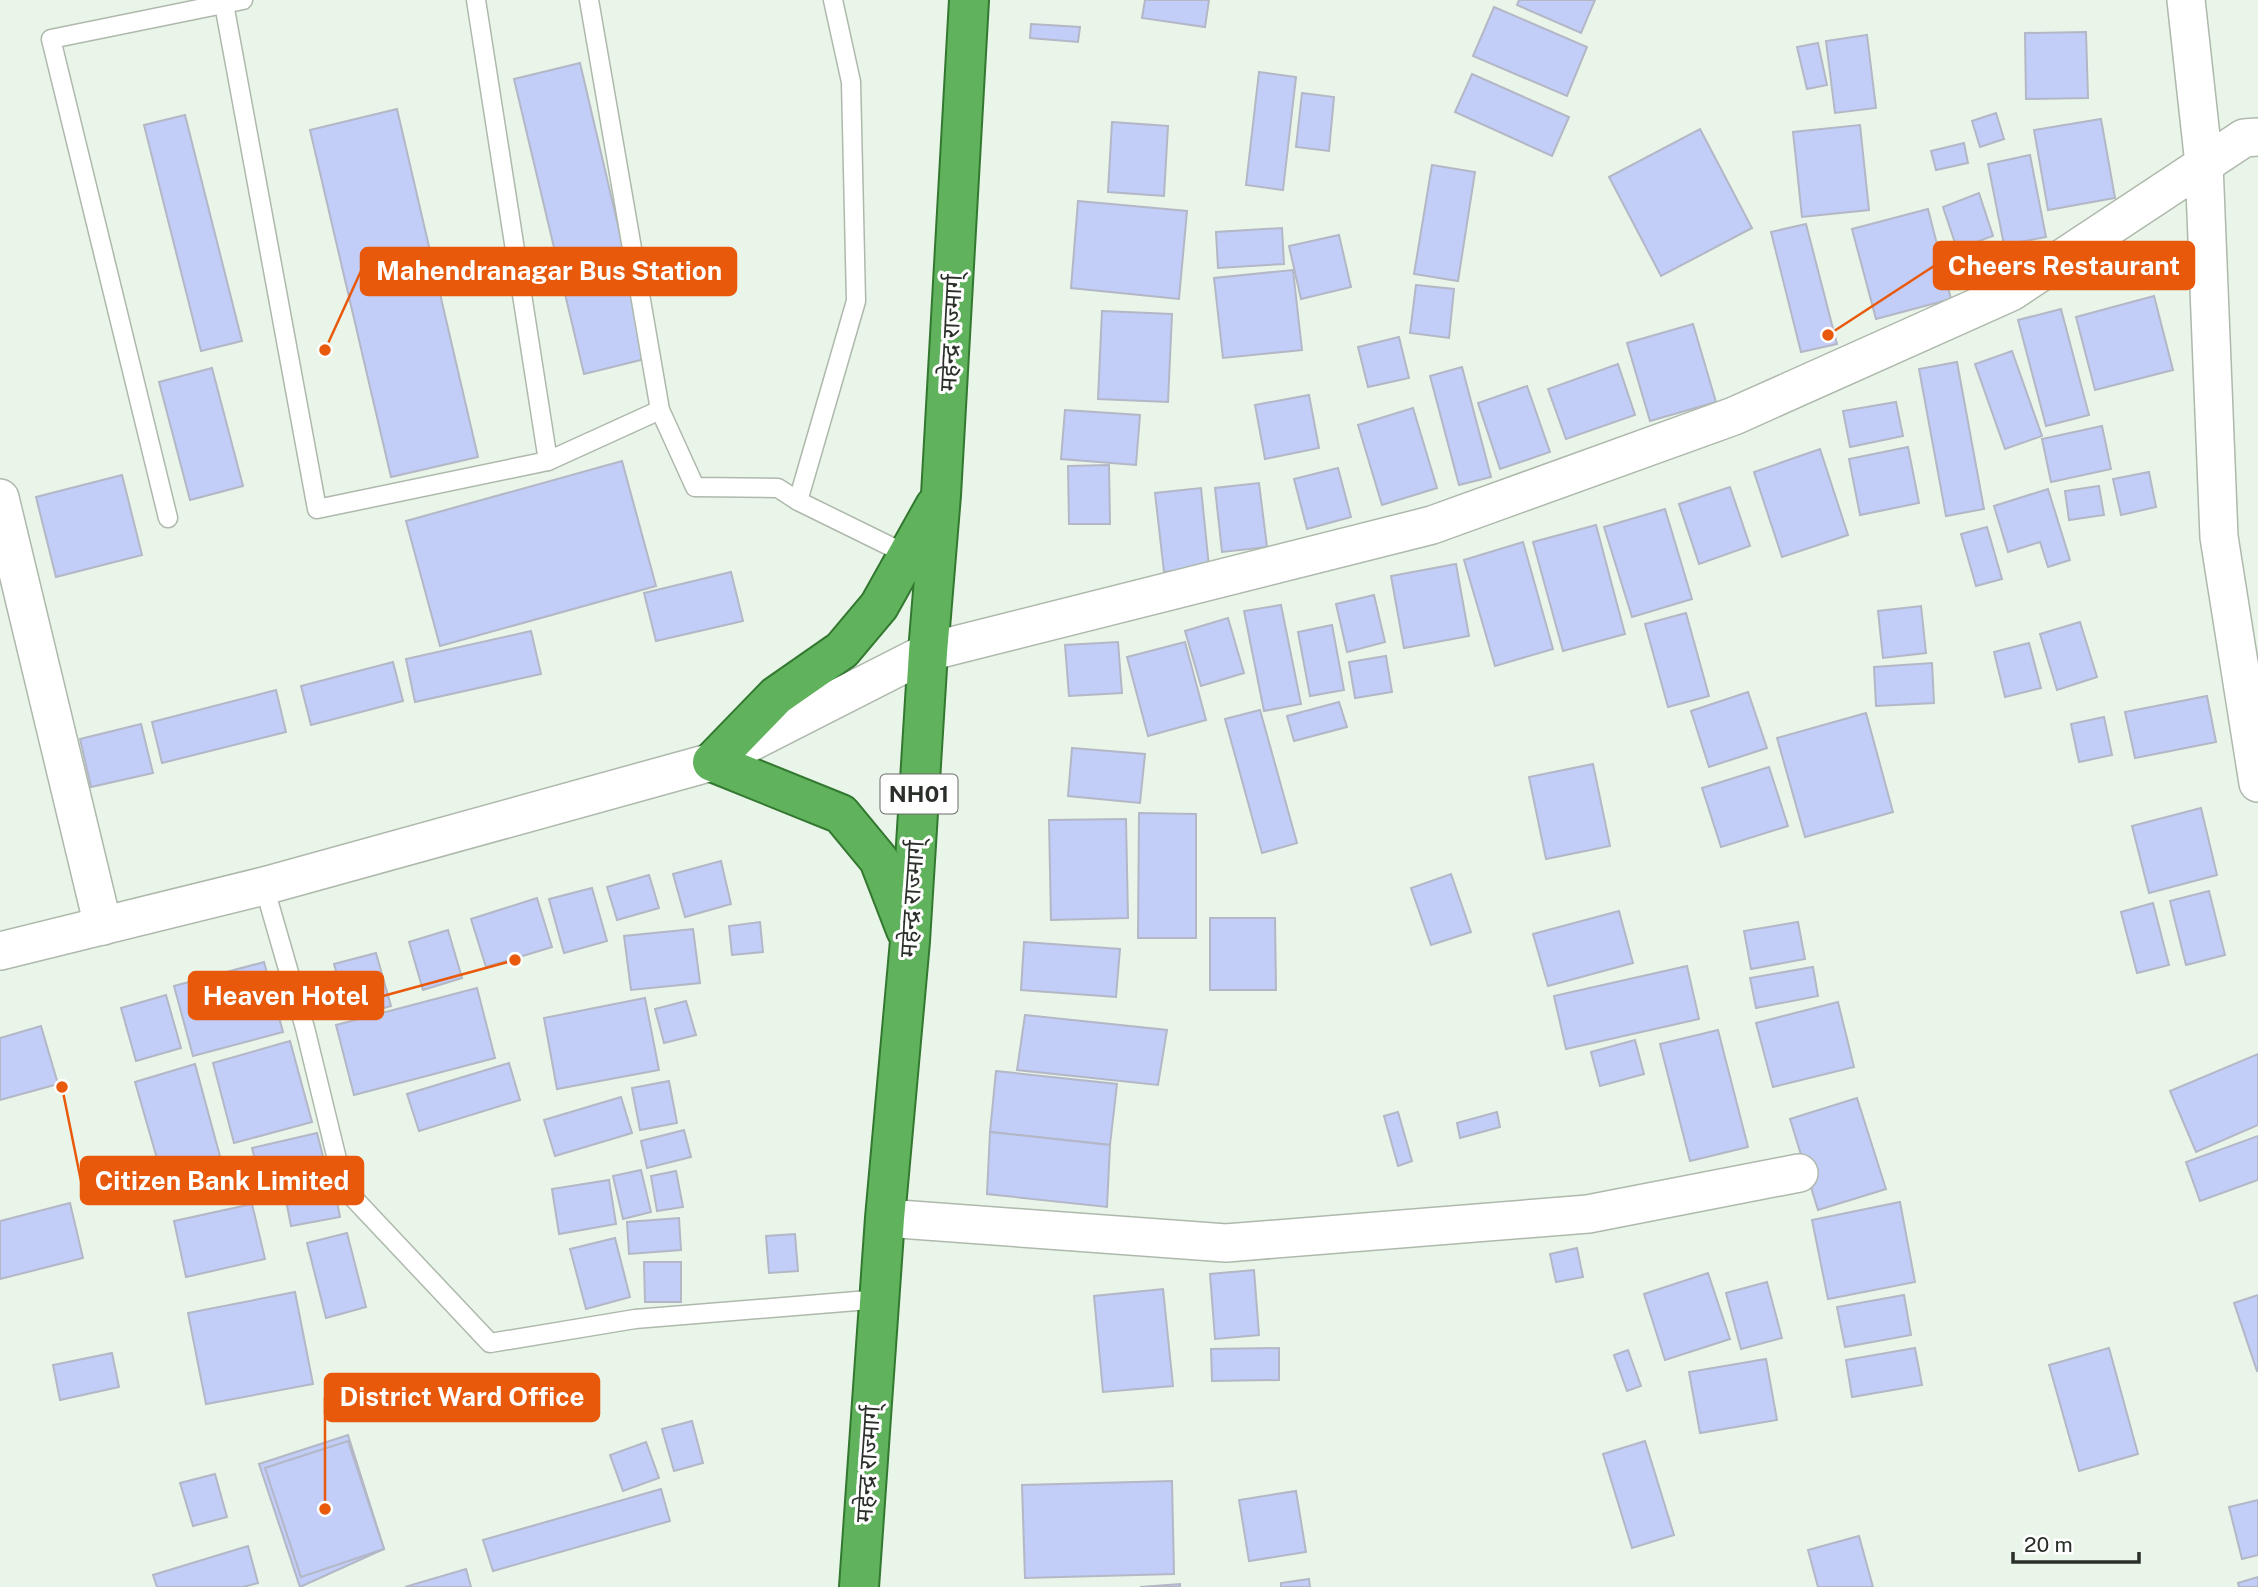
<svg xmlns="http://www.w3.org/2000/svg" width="2258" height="1587" font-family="'Public Sans','Noto Sans Devanagari',sans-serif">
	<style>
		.building { fill: #c2cdf8; stroke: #b3b7c6; stroke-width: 2 }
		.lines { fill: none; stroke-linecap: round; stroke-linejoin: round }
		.service-casing { stroke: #aeb9ac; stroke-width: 21 }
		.minor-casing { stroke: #aeb9ac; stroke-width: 40 }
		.trunk-casing { stroke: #337830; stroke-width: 42 }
		.service { stroke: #fff; stroke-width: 18 }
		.minor { stroke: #fff; stroke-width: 37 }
		.trunk { stroke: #60b35c; stroke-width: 38 }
		.labels { text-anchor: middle; stroke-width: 6; stroke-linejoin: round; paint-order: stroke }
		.shield { fill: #fefefe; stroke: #6a6d6a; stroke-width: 2 }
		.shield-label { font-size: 23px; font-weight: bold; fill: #2a2f2a }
		.street-label { font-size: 24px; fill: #2a2f2a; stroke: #fefefe }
		.leader { fill: none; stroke: #e8590c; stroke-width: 2.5 }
		.callout-dot { fill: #e8590c; stroke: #fefefe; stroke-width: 2.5 }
		.callout { fill: #e8590c; stroke: #e8590c; stroke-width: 2.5 }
		.callout-label { font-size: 26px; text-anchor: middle; font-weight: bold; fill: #fff }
	</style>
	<rect width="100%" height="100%" fill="#e9f5e8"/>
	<g class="building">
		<path d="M1145,0H1209L1205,27L1142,18Z"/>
		<path d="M1519,0H1595L1581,33L1517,5Z"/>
		<path d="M1494,7L1587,47L1567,96L1473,56Z"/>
		<path d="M1031,24L1080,27L1078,42L1030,38Z"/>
		<path d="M2086,32L2088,98L2026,99L2025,33Z"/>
		<path d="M1867,35L1876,108L1835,113L1826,41Z"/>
		<path d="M1818,43L1827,85L1807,89L1797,47Z"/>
		<path d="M580,63L649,358L584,374L514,79Z"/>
		<path d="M1259,72L1296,77L1283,190L1246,185Z"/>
		<path d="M1472,74L1569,117L1552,156L1455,112Z"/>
		<path d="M1302,93L1334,97L1329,151L1296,147Z"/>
		<path d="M397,109L478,457L391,477L310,130Z"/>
		<path d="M1996,113L2004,139L1980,147L1972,121Z"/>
		<path d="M185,115L242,341L201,351L144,125Z"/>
		<path d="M2101,119L2115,198L2048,210L2034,130Z"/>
		<path d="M1112,122L1168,126L1164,196L1108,192Z"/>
		<path d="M1860,125L1869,210L1802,217L1793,132Z"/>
		<path d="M1700,129L1752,228L1661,276L1609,177Z"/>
		<path d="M1964,143L1968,163L1936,170L1931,151Z"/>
		<path d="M2030,155L2046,237L2004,245L1988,164Z"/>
		<path d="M1432,165L1475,172L1458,281L1414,274Z"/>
		<path d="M1979,193L1993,236L1957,249L1943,207Z"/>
		<path d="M1078,201L1187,211L1179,299L1071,288Z"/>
		<path d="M1928,209L1951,299L1876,319L1852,229Z"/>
		<path d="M1806,224L1837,344L1801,352L1771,232Z"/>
		<path d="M1282,228L1284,264L1218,268L1216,232Z"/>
		<path d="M1339,235L1351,287L1301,299L1289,246Z"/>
		<path d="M1293,270L1302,350L1223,358L1214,278Z"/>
		<path d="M1416,285L1454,289L1449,338L1410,333Z"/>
		<path d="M2154,296L2173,370L2095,390L2076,317Z"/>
		<path d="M2061,309L2089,415L2046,426L2018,320Z"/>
		<path d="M1102,311L1172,314L1168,402L1098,399Z"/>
		<path d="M1693,324L1716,402L1650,421L1627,343Z"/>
		<path d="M1399,337L1409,378L1368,387L1358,347Z"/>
		<path d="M2012,351L2042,436L2005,449L1975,364Z"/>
		<path d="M1957,362L1984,509L1946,516L1919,369Z"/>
		<path d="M1618,364L1635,415L1566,439L1548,389Z"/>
		<path d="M1462,367L1491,477L1459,485L1430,376Z"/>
		<path d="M212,368L243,486L190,500L159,382Z"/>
		<path d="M1527,386L1550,452L1500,469L1478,403Z"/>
		<path d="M1309,395L1319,448L1265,459L1255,405Z"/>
		<path d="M1896,402L1903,436L1850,447L1843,411Z"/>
		<path d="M1413,408L1437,488L1382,505L1358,425Z"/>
		<path d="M1065,410L1140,415L1136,465L1061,459Z"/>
		<path d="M2102,426L2111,469L2051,482L2042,439Z"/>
		<path d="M1908,447L1919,503L1860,515L1849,459Z"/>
		<path d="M1820,449L1848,535L1782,557L1754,472Z"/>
		<path d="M622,461L656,586L440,646L406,521Z"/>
		<path d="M1109,465L1110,524H1069L1068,466Z"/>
		<path d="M1338,468L1351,517L1307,529L1294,479Z"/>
		<path d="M2149,472L2156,507L2121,515L2113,479Z"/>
		<path d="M122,475L142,555L56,577L36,497Z"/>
		<path d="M1259,483L1267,547L1222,552L1215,488Z"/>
		<path d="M2099,486L2104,515L2069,520L2065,491Z"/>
		<path d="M1730,487L1750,546L1699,564L1679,504Z"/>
		<path d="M1201,488L1209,567L1164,572L1155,493Z"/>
		<path d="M2048,489L2070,560L2048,567L2040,542L2008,552L1994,506Z"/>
		<path d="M1665,509L1692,599L1632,617L1604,527Z"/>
		<path d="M1596,525L1625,634L1563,651L1533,542Z"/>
		<path d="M1987,527L2002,579L1976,586L1961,534Z"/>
		<path d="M1523,542L1553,649L1495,666L1464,560Z"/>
		<path d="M1456,564L1469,636L1404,648L1391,576Z"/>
		<path d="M731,572L743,621L656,641L644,593Z"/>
		<path d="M1374,595L1385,642L1347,652L1336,604Z"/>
		<path d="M1281,605L1301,704L1264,711L1244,611Z"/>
		<path d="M1921,606L1926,653L1883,658L1878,611Z"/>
		<path d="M1686,613L1709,696L1668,707L1645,624Z"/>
		<path d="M1228,618L1244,673L1201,686L1185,631Z"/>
		<path d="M2080,622L2097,677L2057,690L2040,634Z"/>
		<path d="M1332,625L1344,690L1310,696L1298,632Z"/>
		<path d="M531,631L541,674L415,702L406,659Z"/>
		<path d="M1118,642L1122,693L1069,696L1065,645Z"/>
		<path d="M1185,642L1206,720L1148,736L1127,657Z"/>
		<path d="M2029,643L2041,688L2005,697L1994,652Z"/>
		<path d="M1386,656L1392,692L1355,698L1349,662Z"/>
		<path d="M393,662L403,701L311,725L301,686Z"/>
		<path d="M1932,663L1934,703L1876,706L1874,667Z"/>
		<path d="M276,690L286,732L162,763L152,722Z"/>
		<path d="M1748,692L1767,748L1709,767L1691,711Z"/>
		<path d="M2207,696L2216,742L2135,758L2125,712Z"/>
		<path d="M1339,702L1347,727L1294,741L1287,716Z"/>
		<path d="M1260,710L1297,843L1262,853L1225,719Z"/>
		<path d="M1866,713L1893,812L1805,837L1777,738Z"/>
		<path d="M2104,717L2112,755L2079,762L2071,724Z"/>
		<path d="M141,724L153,773L91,787L80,739Z"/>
		<path d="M1072,748L1145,754L1140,803L1068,796Z"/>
		<path d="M1593,764L1610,846L1546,859L1529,777Z"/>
		<path d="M1769,767L1788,826L1721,847L1702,788Z"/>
		<path d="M2201,808L2217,875L2149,893L2132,826Z"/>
		<path d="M1139,813L1196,814V938H1138Z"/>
		<path d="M1126,819L1128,918L1051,920L1049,820Z"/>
		<path d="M721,861L731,904L685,917L673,874Z"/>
		<path d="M1451,874L1471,932L1431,945L1411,888Z"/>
		<path d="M649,875L659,908L617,920L607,887Z"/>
		<path d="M592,888L607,941L564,953L549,899Z"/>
		<path d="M2209,891L2225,955L2186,965L2170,901Z"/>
		<path d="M537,898L552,947L486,967L471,919Z"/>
		<path d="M2153,903L2169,965L2137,973L2121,912Z"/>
		<path d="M1619,911L1633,963L1548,986L1533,934Z"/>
		<path d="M1210,918H1275L1276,990H1210Z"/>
		<path d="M760,922L763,952L732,955L729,926Z"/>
		<path d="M1798,922L1805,959L1751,969L1744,931Z"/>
		<path d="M693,929L700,983L631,990L624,936Z"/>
		<path d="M448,930L462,978L423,990L409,942Z"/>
		<path d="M1024,942L1120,949L1116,997L1021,990Z"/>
		<path d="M376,953L391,1006L349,1018L334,964Z"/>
		<path d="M264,962L283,1032L193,1056L174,986Z"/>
		<path d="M1687,966L1699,1019L1566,1049L1554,996Z"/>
		<path d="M1813,967L1818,996L1756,1008L1750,978Z"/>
		<path d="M477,988L495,1058L354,1095L336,1025Z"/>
		<path d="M166,995L181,1048L136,1061L121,1008Z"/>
		<path d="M645,998L659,1070L557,1089L544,1018Z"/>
		<path d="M686,1001L696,1035L664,1043L655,1009Z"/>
		<path d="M1838,1002L1854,1067L1773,1087L1756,1023Z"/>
		<path d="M1025,1015L1167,1030L1158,1085L1017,1070Z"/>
		<path d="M41,1026L58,1084L0,1100V1038Z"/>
		<path d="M1718,1030L1748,1147L1690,1161L1660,1044Z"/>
		<path d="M1635,1040L1644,1074L1600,1086L1591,1052Z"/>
		<path d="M290,1041L312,1122L234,1143L213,1063Z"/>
		<path d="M2258,1054V1125L2196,1152L2170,1091Z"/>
		<path d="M509,1063L520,1100L419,1131L407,1094Z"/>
		<path d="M195,1064L221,1160L162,1176L135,1082Z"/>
		<path d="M996,1071L1117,1084L1110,1145L990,1132Z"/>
		<path d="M669,1081L677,1123L640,1130L632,1088Z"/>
		<path d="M621,1097L632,1133L555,1156L544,1120Z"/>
		<path d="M1857,1098L1886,1189L1818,1210L1790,1119Z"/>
		<path d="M1398,1112L1412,1161L1398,1166L1384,1116Z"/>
		<path d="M1497,1112L1500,1127L1460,1138L1457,1123Z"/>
		<path d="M684,1130L691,1157L647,1168L641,1141Z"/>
		<path d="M990,1132L1110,1145L1107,1207L987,1194Z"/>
		<path d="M317,1133L326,1168L261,1184L252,1148Z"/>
		<path d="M2258,1136V1180L2200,1201L2186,1162Z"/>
		<path d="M641,1170L651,1212L623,1219L613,1176Z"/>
		<path d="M676,1171L683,1207L657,1211L651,1176Z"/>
		<path d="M333,1180L340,1217L291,1226L284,1190Z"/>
		<path d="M609,1180L616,1224L559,1234L552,1189Z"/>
		<path d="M1900,1202L1915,1282L1828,1299L1812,1220Z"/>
		<path d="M70,1203L83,1258L0,1279V1221Z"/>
		<path d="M252,1204L265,1259L186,1277L174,1221Z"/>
		<path d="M679,1218L681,1250L629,1254L627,1222Z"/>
		<path d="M347,1233L366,1307L326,1318L307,1243Z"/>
		<path d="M795,1234L798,1271L769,1273L766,1236Z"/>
		<path d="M615,1238L630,1297L586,1309L570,1249Z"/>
		<path d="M1577,1248L1583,1277L1556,1282L1550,1254Z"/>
		<path d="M644,1262H681V1302H645Z"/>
		<path d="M1254,1270L1259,1335L1215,1339L1210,1274Z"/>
		<path d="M1708,1273L1730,1339L1665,1360L1644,1294Z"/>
		<path d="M1767,1282L1782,1338L1741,1349L1726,1293Z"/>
		<path d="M1163,1289L1173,1386L1103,1392L1094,1296Z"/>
		<path d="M295,1292L313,1384L206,1404L188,1313Z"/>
		<path d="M1904,1295L1911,1335L1845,1347L1837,1307Z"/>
		<path d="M2258,1295V1371H2257L2234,1303Z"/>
		<path d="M1279,1348V1380L1212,1381L1211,1349Z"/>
		<path d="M1915,1348L1922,1385L1852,1397L1846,1360Z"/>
		<path d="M2109,1348L2138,1454L2079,1471L2049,1365Z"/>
		<path d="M1628,1350L1641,1386L1627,1391L1614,1355Z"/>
		<path d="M112,1353L119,1387L60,1400L53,1365Z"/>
		<path d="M1766,1359L1777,1420L1700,1433L1689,1372Z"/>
		<path d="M692,1421L703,1463L674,1471L662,1429Z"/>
		<path d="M348,1435L384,1549L300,1587L259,1464Z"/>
		<path d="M348,1441L384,1549L301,1577L265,1468Z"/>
		<path d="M1645,1441L1674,1535L1632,1548L1603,1454Z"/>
		<path d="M646,1442L659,1478L623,1491L610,1455Z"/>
		<path d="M215,1474L227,1517L193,1526L180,1483Z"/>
		<path d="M1172,1481L1174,1574L1025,1578L1022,1485Z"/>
		<path d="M661,1489L670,1521L493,1571L483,1540Z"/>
		<path d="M1296,1491L1306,1552L1249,1561L1239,1500Z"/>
		<path d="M2258,1500V1555L2242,1559L2229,1507Z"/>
		<path d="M1859,1536L1873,1587H1818L1808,1550Z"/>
		<path d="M248,1546L258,1583L243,1587H157L153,1575Z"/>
		<path d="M466,1569L471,1587H405Z"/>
		<path d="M2258,1577V1587H2239L2238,1583Z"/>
		<path d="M1309,1579L1310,1587H1281V1583Z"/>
		<path d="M1180,1584V1587H1140Z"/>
	</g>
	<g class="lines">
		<defs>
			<g id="service">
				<path d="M589,0L660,410L695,487L778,488L798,501"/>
				<path d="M833,0L851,82L856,301L798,501L908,555"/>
				<path d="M224,4L317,509L548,461L476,0"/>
				<path d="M548,461L660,410"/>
				<path d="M168,518L51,39L243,0"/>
				<path d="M264,886L305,1028L344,1188L490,1343L635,1319L881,1299"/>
			</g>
			<g id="minor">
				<path d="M2186,0L2204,164L2219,537L2258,783"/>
				<path d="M0,498L103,926"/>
				<path d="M0,951L264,886L712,762L928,652L1432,525L1734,416L2011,292L2244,138L2258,137"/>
				<path d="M885,1218L1226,1243L1588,1214L1799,1173"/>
			</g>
			<g id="trunk">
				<path d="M906,930L879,860L841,814L712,762L776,696L842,650L879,606L935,506"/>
				<path d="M859,1587L885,1218L910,941L928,652L941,495L969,0"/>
			</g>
		</defs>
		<use href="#service" class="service-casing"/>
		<use href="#minor" class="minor-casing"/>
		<use href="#trunk" class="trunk-casing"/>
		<use href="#service" class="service"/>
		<use href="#minor" class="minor"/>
		<use href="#trunk" class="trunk"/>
	</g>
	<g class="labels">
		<rect class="shield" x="880.5" y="774.5" width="77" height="39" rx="5"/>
		<g class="shield-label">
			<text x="919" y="802">NH01</text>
		</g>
		<g class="street-label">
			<text transform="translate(951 333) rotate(-87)" y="8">महेन्द्र राज्मार्ग्</text>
			<text transform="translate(912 899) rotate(-86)" y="8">महेन्द्र राज्मार्ग्</text>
			<text transform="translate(868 1464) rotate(-86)" y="8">महेन्द्र राज्मार्ग्</text>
		</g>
	</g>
	<path class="leader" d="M1828 335L1934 266M325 350L361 271M515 960L383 996M62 1087L81 1181M325 1509L325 1397"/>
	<g class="callout-dot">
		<circle cx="1828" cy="335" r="7"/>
		<circle cx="325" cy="350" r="7"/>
		<circle cx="515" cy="960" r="7"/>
		<circle cx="62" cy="1087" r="7"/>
		<circle cx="325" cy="1509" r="7"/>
	</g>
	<g class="callout">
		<rect x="1934" y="242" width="260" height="47" rx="7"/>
		<rect x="361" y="248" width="375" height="47" rx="7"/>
		<rect x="189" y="972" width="194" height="47" rx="7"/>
		<rect x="81" y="1157" width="282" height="47" rx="7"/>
		<rect x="325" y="1374" width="274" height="47" rx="7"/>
	</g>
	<g class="callout-label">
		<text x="2064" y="275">Cheers Restaurant</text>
		<text x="549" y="280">Mahendranagar Bus Station</text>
		<text x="286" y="1005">Heaven Hotel</text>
		<text x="222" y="1190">Citizen Bank Limited</text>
		<text x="462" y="1406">District Ward Office</text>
	</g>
	<path d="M2013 1552v10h126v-10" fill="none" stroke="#2a2f2a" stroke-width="3.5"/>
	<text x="2024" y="1552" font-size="21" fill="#2a2f2a" stroke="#fefefe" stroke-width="5" paint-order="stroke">20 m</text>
</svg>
